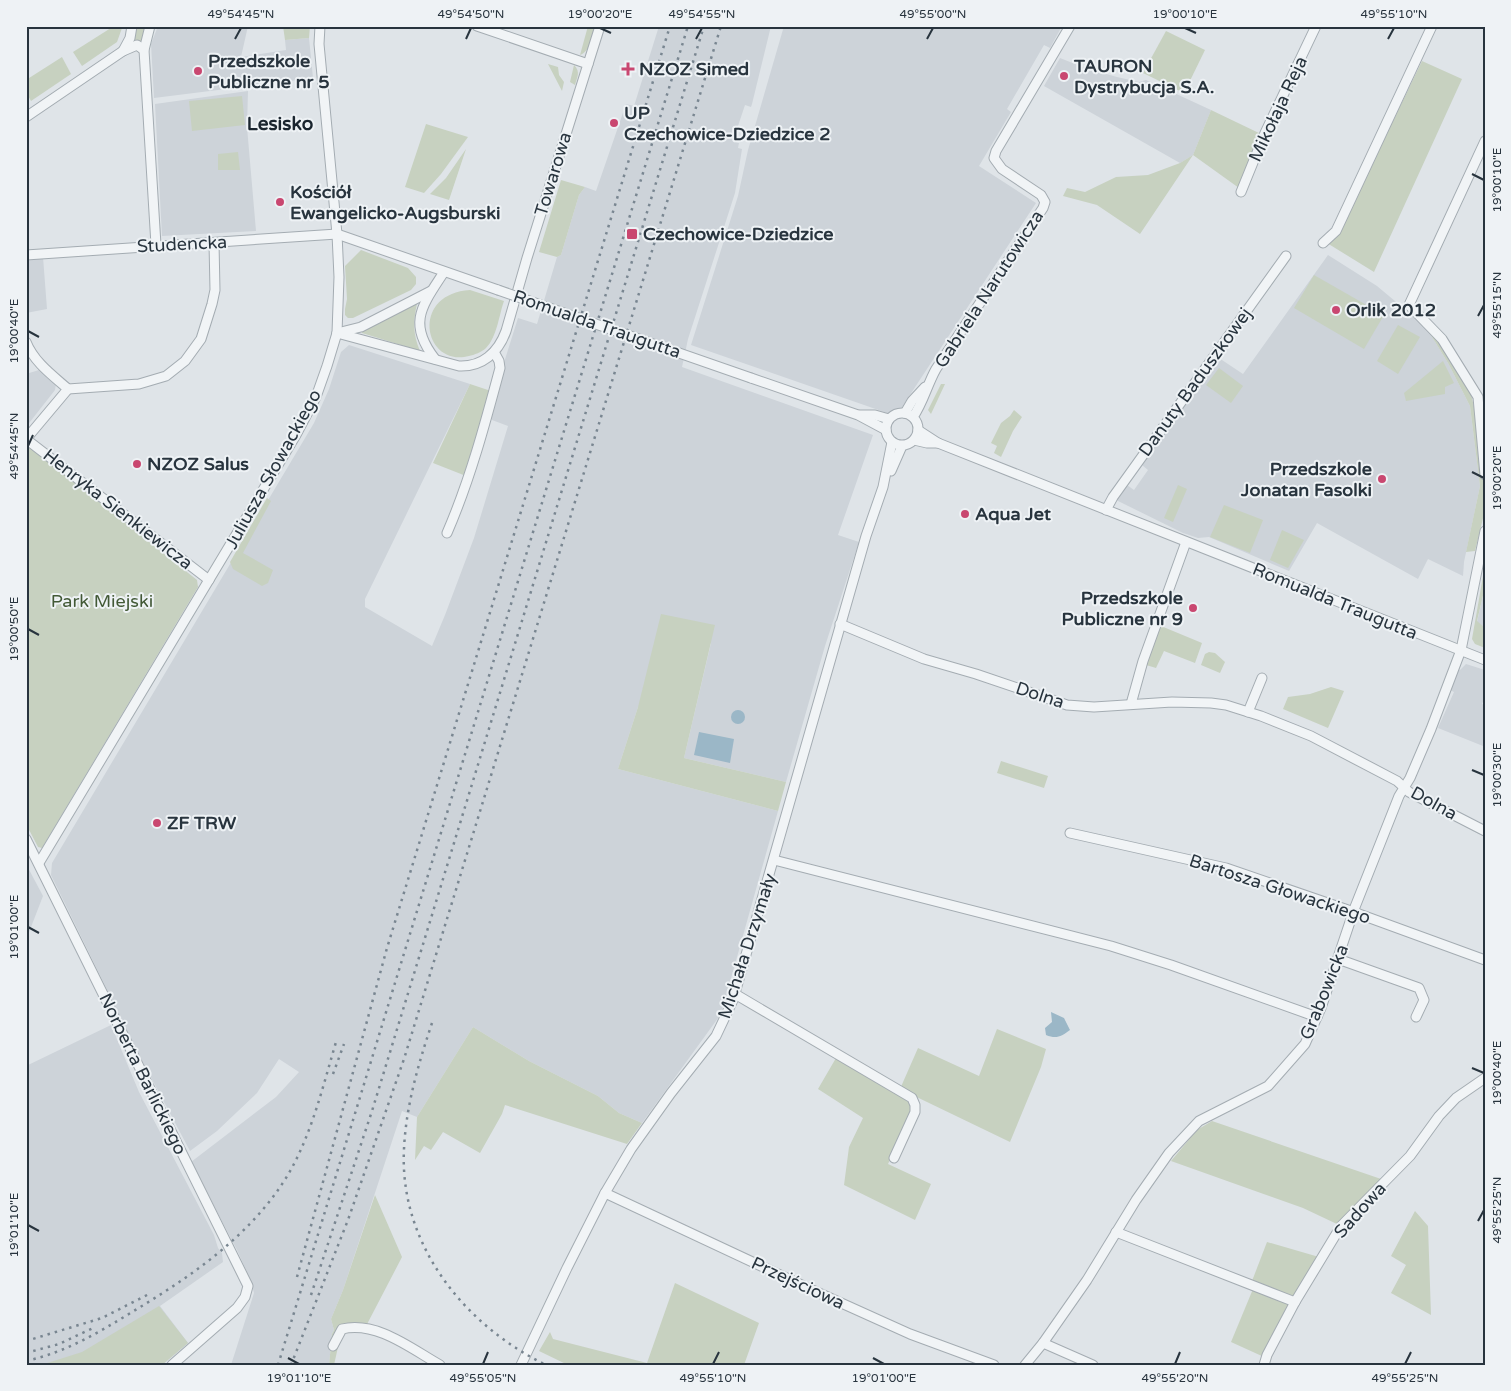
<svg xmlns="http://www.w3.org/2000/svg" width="1511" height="1391" font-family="'Varela Round',sans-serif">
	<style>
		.built { fill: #cdd3d9 }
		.green { fill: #c7d1c0 }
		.water { fill: #9bb7c7 }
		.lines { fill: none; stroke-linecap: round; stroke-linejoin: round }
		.minor-casing { stroke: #a4acb2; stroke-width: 11 }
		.minor { stroke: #f1f4f6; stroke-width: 9 }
		.rail { stroke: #798691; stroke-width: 2.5; stroke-dasharray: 2.5 5; stroke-linecap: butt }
		.minor-bridge-casing { stroke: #a4acb2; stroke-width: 11; stroke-linecap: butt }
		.minor-bridge { stroke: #f1f4f6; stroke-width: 9 }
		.ticks { fill: none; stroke: #28343e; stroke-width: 2 }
		.poi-dot { fill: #c94770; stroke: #eef2f5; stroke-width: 2 }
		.labels { text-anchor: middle; stroke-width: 4; stroke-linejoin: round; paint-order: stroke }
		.poi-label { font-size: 18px; font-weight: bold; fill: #28343e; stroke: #eef2f5; text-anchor: start }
		.street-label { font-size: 18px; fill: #28343e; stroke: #eef2f5 }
		.park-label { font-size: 18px; fill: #425936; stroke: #eef2f5 }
		.neighbourhood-label { font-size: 19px; font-weight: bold; fill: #1a252f; stroke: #eef2f5 }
		.neatline { fill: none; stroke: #28343e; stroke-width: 2 }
		.ticks-label { font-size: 12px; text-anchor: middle; fill: #28343e }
	</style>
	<rect width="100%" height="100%" fill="#dfe4e8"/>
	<g class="built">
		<path d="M158,26H248L241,57L286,50L285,40L309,38L313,78L154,98L151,44Z"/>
		<path d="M659,26H771L752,104L751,107L745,105L733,141L739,143L738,148L742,149L735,193L688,339L682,367L873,435L838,535L859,542L825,646L786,782L684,758L711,643L638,707L618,769L778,811L721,1014L642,1123L619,1113L598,1096L529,1061L473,1027L417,1117L402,1111L343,1290L331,1319L334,1330L332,1334L329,1365H231L254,1293L251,1281L237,1250L191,1162L276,1097L299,1072L279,1059L257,1093L217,1131L190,1151L137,1051L51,875L52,863L314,423L329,389L341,352L349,345L470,384L365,599V607L432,646L445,615L474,538L508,426L492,420L490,407L518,318L537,324L557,257L561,255L579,195L585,187L596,191L626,104L634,106Z"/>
		<path d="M784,26H803L809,28L810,26H1062L1050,48L1044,45L1007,109L1011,112L979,166L1036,203L902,407L890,414L691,345L738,196L748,150Z"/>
		<path d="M1060,58L1085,68L1117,77L1139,82L1146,80L1211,110L1193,155L1180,163L1044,86Z"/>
		<path d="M248,91L247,127L256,231L162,236L155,104Z"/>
		<path d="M1328,255L1377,286L1426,327L1448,363L1470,406L1480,486L1464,562L1463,576L1428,559L1418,579L1317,523L1289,571L1209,537L1198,538L1183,533L1116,500L1127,485L1134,490L1148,470L1142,465L1219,358L1243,374Z"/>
		<path d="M43,257L47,309L26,313V310L29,309L26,258Z"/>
		<path d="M39,370L56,384L55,390L26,427V374Z"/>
		<path d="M1485,587V628L1477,622Z"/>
		<path d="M1466,664L1485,670V697L1482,704L1485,705V741L1483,746L1438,728L1454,692L1450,690L1458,669L1460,670Z"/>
		<path d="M26,864L43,896L26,940Z"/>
		<path d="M111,1025L139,1092L214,1235L218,1248L222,1253L223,1262L160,1306L188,1343L162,1365H26V1066Z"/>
	</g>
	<g class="green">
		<path d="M114,26H122V28L117,42L82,66L73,52Z"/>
		<path d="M136,26H147L142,42L139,41L129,45Z"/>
		<path d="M283,26H310L309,38L285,40Z"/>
		<path d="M588,26H595C592,36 590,52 580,55Z"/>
		<path d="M1166,31L1205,50L1184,93L1143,73Z"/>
		<path d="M62,57L71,74L31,101L26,92V80Z"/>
		<path d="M1422,61L1462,79L1374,272L1327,243L1339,233Z"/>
		<path d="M548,64L558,67L559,75L564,82L562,91Z"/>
		<path d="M574,65C581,72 577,77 575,85L570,82Z"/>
		<path d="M242,96L245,125L192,131L189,101Z"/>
		<path d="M1211,110L1261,134L1239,188L1193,155L1140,234L1097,205L1063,196L1067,188L1085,192L1116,177L1148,175L1180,163L1193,155Z"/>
		<path d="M426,124L468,137L441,174L424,193L405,187Z"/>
		<path d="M466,149L449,200L430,194L446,178Z"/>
		<path d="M238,152L240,170H218V154Z"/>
		<path d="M561,180L585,187L579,195L561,255L557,257L539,252Z"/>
		<path d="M361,250L408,268L416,277V284L411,290L353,318H348L345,315V309L347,299L345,266Z"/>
		<path d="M1314,275L1384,315L1364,349L1294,308Z"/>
		<path d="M470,290L504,301C499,315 497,337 486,348C482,352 474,355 469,356C424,368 409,294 470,290Z"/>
		<path d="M417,304C413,321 413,335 420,351L362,333V330Z"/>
		<path d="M1398,325L1420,337L1398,374L1377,361Z"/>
		<path d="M1426,327L1445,351L1470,390L1477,419L1485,491V510L1475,551L1466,552L1480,486L1470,406L1448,363Z"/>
		<path d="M1443,361L1454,383L1445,387V394L1406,401L1404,393Z"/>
		<path d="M1219,368L1243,386L1231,403L1206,385Z"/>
		<path d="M470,384L491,391L466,476L433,463Z"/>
		<path d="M941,384H945L931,414L928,410Z"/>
		<path d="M1014,410L1022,417L1013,431L1001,457L994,453L997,446L991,443L1001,423L1010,416Z"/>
		<path d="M26,447L31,448L197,580L198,587L42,848L38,847L26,824Z"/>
		<path d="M1178,485L1187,489L1173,522L1164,518Z"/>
		<path d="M267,498L271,501L243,553L273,570L268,583L262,586L233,569L230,562Z"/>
		<path d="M1224,505L1263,520L1250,553L1210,537Z"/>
		<path d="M1282,530L1304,540L1288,568L1270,560Z"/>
		<path d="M1483,576L1485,577V587L1477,621L1485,628V648L1475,644L1472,639Z"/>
		<path d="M661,614L715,625L684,758L786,782L778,811L618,769L638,707Z"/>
		<path d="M1161,626L1202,643L1195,663L1164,651L1156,668L1146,665Z"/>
		<path d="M1209,652L1215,653L1225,662L1220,673L1201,665L1205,654Z"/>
		<path d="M1331,687L1344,691L1328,728L1283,709L1288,697L1310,694Z"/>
		<path d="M1001,761L1048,776L1044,788L997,773Z"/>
		<path d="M473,1027L529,1061L598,1096L619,1113L642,1123L627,1144L505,1105L502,1114L480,1153L443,1132L431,1150L424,1146L415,1160L417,1117Z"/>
		<path d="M997,1029L1046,1049L1041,1067L1010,1142L900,1089L918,1048L979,1076Z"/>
		<path d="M836,1058L908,1101L911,1105L912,1113L888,1164L931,1184L915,1220L844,1185L849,1147L863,1118L818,1089Z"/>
		<path d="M1212,1121L1384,1180L1339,1225L1303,1208L1171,1161L1197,1130Z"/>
		<path d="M375,1195L402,1257L364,1330L344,1333L338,1347L334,1365H329L332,1334L334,1330L331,1319L343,1290Z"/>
		<path d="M1415,1211L1428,1226L1431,1315L1391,1293L1406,1265L1391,1256Z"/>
		<path d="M1267,1242L1319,1257L1297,1294L1292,1297L1252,1281Z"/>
		<path d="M675,1283L759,1323L744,1365H568L539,1351L550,1332L553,1339L647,1363Z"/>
		<path d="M1253,1289L1289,1303V1308L1264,1357L1231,1342Z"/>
		<path d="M159,1306L188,1343L162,1365H41L82,1352Z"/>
	</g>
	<g class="water">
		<circle cx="738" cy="717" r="7"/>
		<path d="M699,732L734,739L730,763L694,755Z"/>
		<path d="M1051,1012L1064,1018L1070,1030C1061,1037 1056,1039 1046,1035L1045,1028L1052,1022Z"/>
	</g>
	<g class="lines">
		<defs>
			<g id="minor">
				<path d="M150,26L144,50L156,245"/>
				<path d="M477,26L588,64"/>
				<path d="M123,51L130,38L132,26"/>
				<path d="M26,117L123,51L137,45L144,50"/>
				<path d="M1485,141L1409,305L1442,339L1478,397L1485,475"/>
				<path d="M1241,192L1265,133L1316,26"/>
				<path d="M1323,243L1336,231L1432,26"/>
				<path d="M26,255L337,234L498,290"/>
				<path d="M337,333L459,366C482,367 498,353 506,331L527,258L600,26"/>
				<path d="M337,333L361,327L431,291"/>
				<path d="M26,342C34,362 52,375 68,389L139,384L166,376L185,361L201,339L212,304L215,290L214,243"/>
				<path d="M435,359C407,323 422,306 444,272"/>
				<path d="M751,378L858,415L886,430"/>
				<circle cx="902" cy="429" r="16"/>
				<path d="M905,413L912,401L925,387"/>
				<path d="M860,415H875L889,419"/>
				<path d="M913,417C923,403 927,385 936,369L1043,208L1045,202L1041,195L1002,169L994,158L996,151L1070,26"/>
				<path d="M918,430L938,443L1485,660"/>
				<path d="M26,439L209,580"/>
				<path d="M26,439L68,389"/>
				<path d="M914,440L927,443H938"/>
				<path d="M891,471L902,446"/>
				<path d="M1106,510L1113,497L1286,256"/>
				<path d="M447,533C470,480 485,424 500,368L499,361L494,352"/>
				<path d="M840,624L924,659L976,674L1067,705L1094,707L1172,702L1211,703L1226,705L1261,716L1311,736L1397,781L1409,792L1485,831"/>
				<path d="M1131,704L1143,661L1186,542"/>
				<path d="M1248,712L1262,678"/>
				<path d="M1070,833L1226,868L1348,910L1485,960"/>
				<path d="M26,839L248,1286L245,1297L237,1308L172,1365"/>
				<path d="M774,860L1111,946L1171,965L1317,1017"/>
				<path d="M39,863L296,435L316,397L327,366L337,333L339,277L337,234L319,44L320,26"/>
				<path d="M1338,959L1419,988L1424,1000L1416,1017"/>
				<path d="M735,994L912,1098L915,1105V1112L894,1158"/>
				<path d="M605,1193L808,1288L910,1334L994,1365"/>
				<path d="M1116,1232L1295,1302"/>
				<path d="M1043,1343L1093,1365"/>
				<path d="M333,1346L342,1329C377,1321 410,1348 440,1365"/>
				<path d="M521,1365L567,1268L605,1193L631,1149L671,1093L716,1036L733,1000L866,536L883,487L892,442"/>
				<path d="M1025,1365L1043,1343L1087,1280L1136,1200L1169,1153L1199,1121L1268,1086L1305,1044L1321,1008L1355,907L1399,796L1410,778L1431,729L1461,650L1485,531"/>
				<path d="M1264,1365L1267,1355L1295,1302L1341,1226L1410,1156L1439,1116L1456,1098L1485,1078"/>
			</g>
		</defs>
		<use href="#minor" class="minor-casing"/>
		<use href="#minor" class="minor"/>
		<g class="rail">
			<path d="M432,1023C418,1065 406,1106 404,1149C399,1244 464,1325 546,1365"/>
			<path d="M333,1074L344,1044"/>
			<path d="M297,1277L387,948L670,26"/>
			<path d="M311,1295L372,1111L704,26"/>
			<path d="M26,1341L102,1318L149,1294"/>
			<path d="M26,1353L59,1344L93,1328"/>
			<path d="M26,1361C66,1352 98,1333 132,1312C192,1276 253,1234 289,1173C312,1133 323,1086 336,1042"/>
			<path d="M278,1365L688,26"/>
			<path d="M291,1365L348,1220L404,1059L721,26"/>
		</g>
		<defs>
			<path id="minor-bridge" d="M498,290L751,378"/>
		</defs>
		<use href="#minor-bridge" class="minor-bridge-casing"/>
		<use href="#minor-bridge" class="minor-bridge"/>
	</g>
	<path class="ticks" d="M600,28L611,33M1185,28L1196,33M235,39L241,28M466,39L471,28M696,39L702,28M927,39L933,28M1388,39L1394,28M1472,174L1484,180M1478,316L1484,305M28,331L39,337M28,446L33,435M1472,472L1484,478M28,629L39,635M1472,770L1484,775M28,927L39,933M1472,1068L1484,1073M1478,1221L1484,1210M28,1225L39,1231M288,1358L299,1364M873,1358L884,1364M483,1364L488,1352M713,1364L719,1352M1175,1364L1180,1352M1405,1364L1411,1352"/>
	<g class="poi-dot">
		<path d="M625.5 61.5h5v5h5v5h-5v5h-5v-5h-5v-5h5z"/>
		<circle cx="198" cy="71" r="5"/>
		<circle cx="1064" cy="76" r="5"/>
		<circle cx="614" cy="123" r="5"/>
		<circle cx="280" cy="202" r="5"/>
		<rect x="626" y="228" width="12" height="12" rx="2.5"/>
		<circle cx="1336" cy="310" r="5"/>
		<circle cx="137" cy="464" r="5"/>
		<circle cx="1382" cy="479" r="5"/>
		<circle cx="965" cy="514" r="5"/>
		<circle cx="1193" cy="608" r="5"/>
		<circle cx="157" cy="823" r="5"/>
	</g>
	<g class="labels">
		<g class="poi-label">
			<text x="208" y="67">Przedszkole<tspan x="208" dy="21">Publiczne nr 5</tspan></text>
			<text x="1074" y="72">TAURON<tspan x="1074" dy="21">Dystrybucja S.A.</tspan></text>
			<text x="639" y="75">NZOZ Simed</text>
			<text x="624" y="119">UP<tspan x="624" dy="21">Czechowice-Dziedzice 2</tspan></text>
			<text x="290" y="198">Kościół<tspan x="290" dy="21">Ewangelicko-Augsburski</tspan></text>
			<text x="643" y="240">Czechowice-Dziedzice</text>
			<text x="1346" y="316">Orlik 2012</text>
			<text x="147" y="470">NZOZ Salus</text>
			<text x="1372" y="475" text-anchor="end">Przedszkole<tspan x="1372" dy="21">Jonatan Fasolki</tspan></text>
			<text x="975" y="520">Aqua Jet</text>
			<text x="1183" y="604" text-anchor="end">Przedszkole<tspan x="1183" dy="21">Publiczne nr 9</tspan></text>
			<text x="167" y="829">ZF TRW</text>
		</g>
		<g class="street-label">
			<text transform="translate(1278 109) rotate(-65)" y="6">Mikołaja Reja</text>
			<text transform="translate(553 174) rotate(-73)" y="6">Towarowa</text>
			<text transform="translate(182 244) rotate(-3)" y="6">Studencka</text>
			<text transform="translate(989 289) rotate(-57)" y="6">Gabriela Narutowicza</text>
			<text transform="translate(597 324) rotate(19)" y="6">Romualda Traugutta</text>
			<text transform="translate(1195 382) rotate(-54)" y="6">Danuty Baduszkowej</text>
			<text transform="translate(273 469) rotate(-61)" y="6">Juliusza Słowackiego</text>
			<text transform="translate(118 509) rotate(38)" y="6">Henryka Sienkiewicza</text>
			<text transform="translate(1335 601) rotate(22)" y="6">Romualda Traugutta</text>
			<text transform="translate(1040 695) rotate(18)" y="6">Dolna</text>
			<text transform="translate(1434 803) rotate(29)" y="6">Dolna</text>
			<text transform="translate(1280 889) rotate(18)" y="6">Bartosza Głowackiego</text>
			<text transform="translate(747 946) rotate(-72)" y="6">Michała Drzymały</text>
			<text transform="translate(1324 992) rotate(-68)" y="6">Grabowicka</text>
			<text transform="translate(143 1074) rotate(64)" y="6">Norberta Barlickiego</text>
			<text transform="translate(1360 1210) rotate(-48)" y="6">Sadowa</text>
			<text transform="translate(798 1283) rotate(25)" y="6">Przejściowa</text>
		</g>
		<g class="park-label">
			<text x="102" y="607">Park Miejski</text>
		</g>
		<g class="neighbourhood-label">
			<text x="280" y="130">Lesisko</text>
		</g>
	</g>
	<rect width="1511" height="1391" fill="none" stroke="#eef2f5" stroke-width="55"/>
	<rect x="28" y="28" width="1456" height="1336" class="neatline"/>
	<g class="ticks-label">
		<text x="241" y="18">49°54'45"N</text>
		<text x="471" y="18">49°54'50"N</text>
		<text x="600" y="18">19°00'20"E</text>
		<text x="702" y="18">49°54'55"N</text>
		<text x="933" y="18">49°55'00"N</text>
		<text x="1185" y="18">19°00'10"E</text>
		<text x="1394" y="18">49°55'10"N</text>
		<text transform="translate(1497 180) rotate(-90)" y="4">19°00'10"E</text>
		<text transform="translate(1497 305) rotate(-90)" y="4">49°55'15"N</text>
		<text transform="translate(14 331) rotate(-90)" y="4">19°00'40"E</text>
		<text transform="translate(14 446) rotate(-90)" y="4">49°54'45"N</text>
		<text transform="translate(1497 478) rotate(-90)" y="4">19°00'20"E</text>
		<text transform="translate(14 629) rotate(-90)" y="4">19°00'50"E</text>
		<text transform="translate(1497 775) rotate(-90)" y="4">19°00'30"E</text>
		<text transform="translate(14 927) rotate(-90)" y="4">19°01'00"E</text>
		<text transform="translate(1497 1073) rotate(-90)" y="4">19°00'40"E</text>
		<text transform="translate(1497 1210) rotate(-90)" y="4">49°55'25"N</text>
		<text transform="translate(14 1225) rotate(-90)" y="4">19°01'10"E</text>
		<text x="299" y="1382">19°01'10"E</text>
		<text x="483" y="1382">49°55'05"N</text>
		<text x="713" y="1382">49°55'10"N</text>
		<text x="884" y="1382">19°01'00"E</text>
		<text x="1175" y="1382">49°55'20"N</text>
		<text x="1405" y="1382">49°55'25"N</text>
	</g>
</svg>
